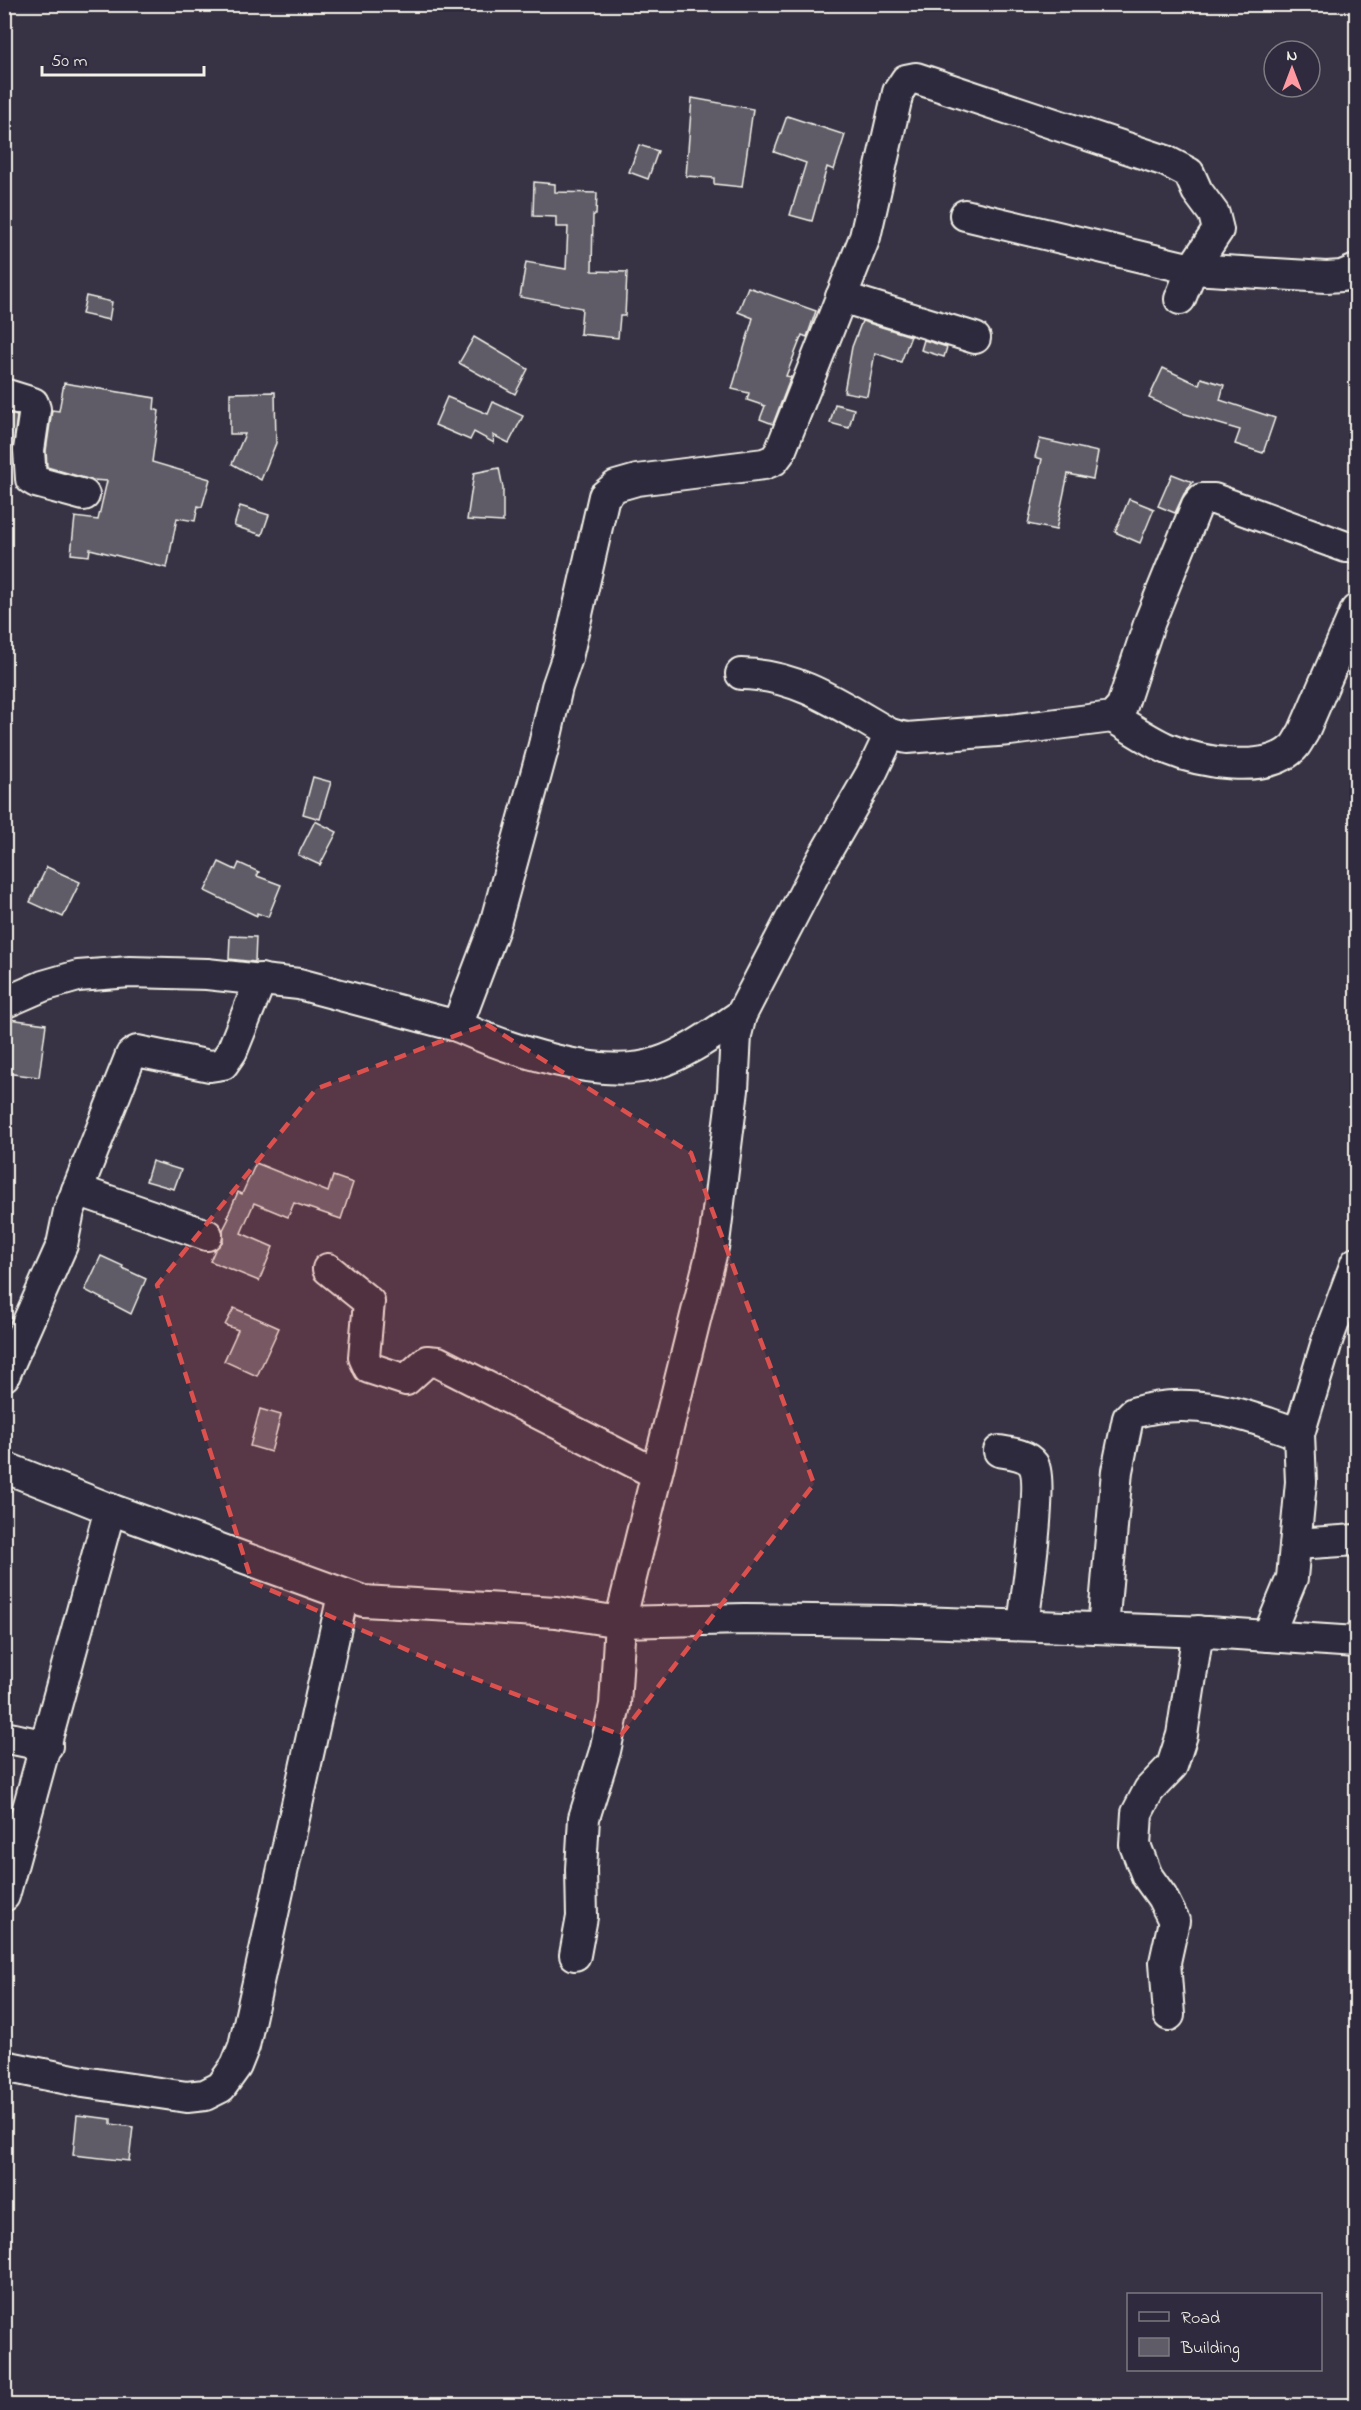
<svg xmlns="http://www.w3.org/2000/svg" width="1361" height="2410" font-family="'Indie Flower',sans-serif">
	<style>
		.building { fill: #5f5c67; stroke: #f4f1e8; stroke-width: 1.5 }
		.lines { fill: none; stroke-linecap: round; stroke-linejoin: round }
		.minor-casing { stroke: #f4f1e8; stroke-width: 34 }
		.minor { stroke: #2f2a3d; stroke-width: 30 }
		.marked { fill: #dc504e; fill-opacity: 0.2; stroke: #dc504e; stroke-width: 4.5; stroke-dasharray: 12 8; stroke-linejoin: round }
	</style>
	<rect width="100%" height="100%" fill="#373244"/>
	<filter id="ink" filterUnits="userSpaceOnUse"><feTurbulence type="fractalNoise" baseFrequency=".0167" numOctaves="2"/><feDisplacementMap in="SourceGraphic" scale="12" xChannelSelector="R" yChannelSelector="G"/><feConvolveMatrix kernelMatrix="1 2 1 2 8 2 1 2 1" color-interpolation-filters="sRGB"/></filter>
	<g filter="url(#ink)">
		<g class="building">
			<path d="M692,98L753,109L742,187L714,184V178L686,176Z"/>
			<path d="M787,116L845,135L834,170L827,167L812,221L790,215L806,163L774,152Z"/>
			<path d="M639,145L658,151L648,179L629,172Z"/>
			<path d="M534,182L555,184V192L597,193L596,215H593L592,271L627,272L625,316H620L618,338L580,334L582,308L520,297L526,262L566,269L568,227H556V217L533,216Z"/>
			<path d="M748,287L816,311L807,337L802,335L786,376L791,377L773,424L760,419L765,406L747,400L749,393L732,389L753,318L738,312Z"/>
			<path d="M86,296L112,302L109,320L82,314Z"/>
			<path d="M862,321L911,336L901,362L875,353L867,396L844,392L852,347Z"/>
			<path d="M474,337L528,369L515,394L459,363Z"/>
			<path d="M924,340L947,347L944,357L921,350Z"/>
			<path d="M1163,368L1199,385L1201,378L1224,385L1220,400L1275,418L1263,453L1235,444L1240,430L1182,413L1149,398Z"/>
			<path d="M64,383L155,398L154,409L159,411L152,462L210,479L202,507L198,506L195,521L177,518L167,568L90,549L89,556L71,554L75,517L98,520L107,481L91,480L47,467L46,451L52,410L59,411Z"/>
			<path d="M275,392L276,443L261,480L232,464L245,434H230V393Z"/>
			<path d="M447,397L488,414L493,402L523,416L509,443L493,435L494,443L474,432L470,440L435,425Z"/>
			<path d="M835,404L854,409L849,428L830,423Z"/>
			<path d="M4,412L17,416L12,455L4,454Z"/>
			<path d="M1040,439L1098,452L1093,479L1068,474L1056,530L1028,524L1042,459L1035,457Z"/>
			<path d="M499,468L503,488V522L467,520L474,473Z"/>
			<path d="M1172,474L1193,482L1184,494L1175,513L1158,506Z"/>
			<path d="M1129,499L1154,509L1140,543L1115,532Z"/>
			<path d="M240,506L269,515L262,535L234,526Z"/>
			<path d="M313,777L331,782L320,819L303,814Z"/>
			<path d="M315,821L337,832L320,865L298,855Z"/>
			<path d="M219,862L236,870L239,863L259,872L257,876L281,885L268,917L257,913V916L205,891Z"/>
			<path d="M47,867L80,882L63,917L30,902Z"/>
			<path d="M230,936L256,937L255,962L229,959Z"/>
			<path d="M9,1019L46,1024L39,1077L4,1073V1020Z"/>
			<path d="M152,1161L181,1170L174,1189L146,1181Z"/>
			<path d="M256,1163L328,1192L333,1176L353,1183L341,1219L294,1203L288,1217L254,1203L241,1233L273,1247L259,1281L210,1261L215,1250L223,1241V1230L229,1218L227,1217L238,1192L242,1194Z"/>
			<path d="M101,1256L123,1266L122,1268L146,1279L131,1314L85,1290Z"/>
			<path d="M234,1308L279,1328L257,1376L224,1361L238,1330L225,1325Z"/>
			<path d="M260,1409L281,1415L271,1452L250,1446Z"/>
			<path d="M77,2115L111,2119V2124L133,2127L129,2161L73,2155Z"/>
		</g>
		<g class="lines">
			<defs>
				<g id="minor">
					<path d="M965,215L1192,269L1326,277L1342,276L1356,270"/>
					<path d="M841,297L975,338"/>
					<path d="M4,394L33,403L35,409L29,450L31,479L36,482L84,495"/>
					<path d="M741,674C797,674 843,707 890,734"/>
					<path d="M1112,717C1130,727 1149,741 1168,749C1199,762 1266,775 1293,748C1297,744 1300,737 1303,733L1356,610"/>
					<path d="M4,1003L43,986L78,976L130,972L207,974L299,984L457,1026L494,928L544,745L557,687L567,658L604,496L616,486L637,480L764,464L774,460L780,452L865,237L898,92L906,80L916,78L1166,161L1189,173L1197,191L1214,214L1218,230L1192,269L1180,299"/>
					<path d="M457,1026C508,1049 603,1082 657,1063C688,1053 714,1033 741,1015"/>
					<path d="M77,1190L207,1235"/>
					<path d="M328,1269L369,1302L364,1357L369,1368L406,1380L427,1361L438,1362L655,1473"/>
					<path d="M4,1376L62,1245L69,1211L131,1055L137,1051L210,1066L223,1064L232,1051L261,979"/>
					<path d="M999,1451C1010,1453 1026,1454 1033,1464C1044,1481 1026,1599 1023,1625"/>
					<path d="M4,1467L110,1509L363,1601L556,1612L620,1622L744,1619L891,1621L1207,1632L1356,1642"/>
					<path d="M1296,1544L1356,1540"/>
					<path d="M1103,1628L1117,1471L1128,1418L1133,1413C1191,1395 1244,1414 1299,1434"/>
					<path d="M1268,1636L1292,1578L1301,1482L1299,1434L1328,1338L1356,1263"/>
					<path d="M4,1737L47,1746"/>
					<path d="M4,1896L110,1509"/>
					<path d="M575,1955L582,1917L581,1869L584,1818L605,1751L615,1705L620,1622L714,1243L733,1090L736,1035L741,1015L821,861L871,774L890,734L907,738L1010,730L1112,717L1122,706L1150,621L1197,505L1202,499H1214L1346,547H1356"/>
					<path d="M1169,2015L1165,1962L1174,1921L1162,1897L1147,1876L1135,1845L1137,1813L1149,1790L1172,1766L1182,1735L1198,1631"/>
					<path d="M4,2066L83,2082L187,2097L205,2095L221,2087L236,2066L244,2046L343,1595"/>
				</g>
			</defs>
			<use href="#minor" class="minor-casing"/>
			<use href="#minor" class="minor"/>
		</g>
	</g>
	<path class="marked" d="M486,1024L691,1153L814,1484L621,1735L455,1671L252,1582L157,1285L316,1089Z"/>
	<rect width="1361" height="2410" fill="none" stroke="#2f2a3d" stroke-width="24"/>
	<rect x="12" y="12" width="1337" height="2386" fill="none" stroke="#f4f1e8" stroke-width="2" filter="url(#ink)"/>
	<rect x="1127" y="2293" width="195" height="78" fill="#2f2a3d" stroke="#7e7a81" stroke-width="1.5"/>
	<rect x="1139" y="2312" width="30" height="9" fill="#2f2a3d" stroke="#7e7a81" stroke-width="1.5"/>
	<text x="1181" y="2323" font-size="18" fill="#f4f1e8">Road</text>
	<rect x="1139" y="2338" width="30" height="18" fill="#5f5c67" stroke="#7e7a81" stroke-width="1.5"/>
	<text x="1181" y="2353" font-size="18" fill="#f4f1e8">Building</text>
	<g transform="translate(1292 69)"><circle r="28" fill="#2f2a3d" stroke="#7e7a81" stroke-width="1.5"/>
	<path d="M0-4.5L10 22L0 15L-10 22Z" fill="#ff9aa2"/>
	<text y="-9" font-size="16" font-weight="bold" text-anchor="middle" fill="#f4f1e8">N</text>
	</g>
	<path d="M42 66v9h162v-9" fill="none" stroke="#f4f1e8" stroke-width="3"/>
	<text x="51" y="66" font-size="18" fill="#f4f1e8" stroke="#2f2a3d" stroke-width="4.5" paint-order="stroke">50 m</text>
</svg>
